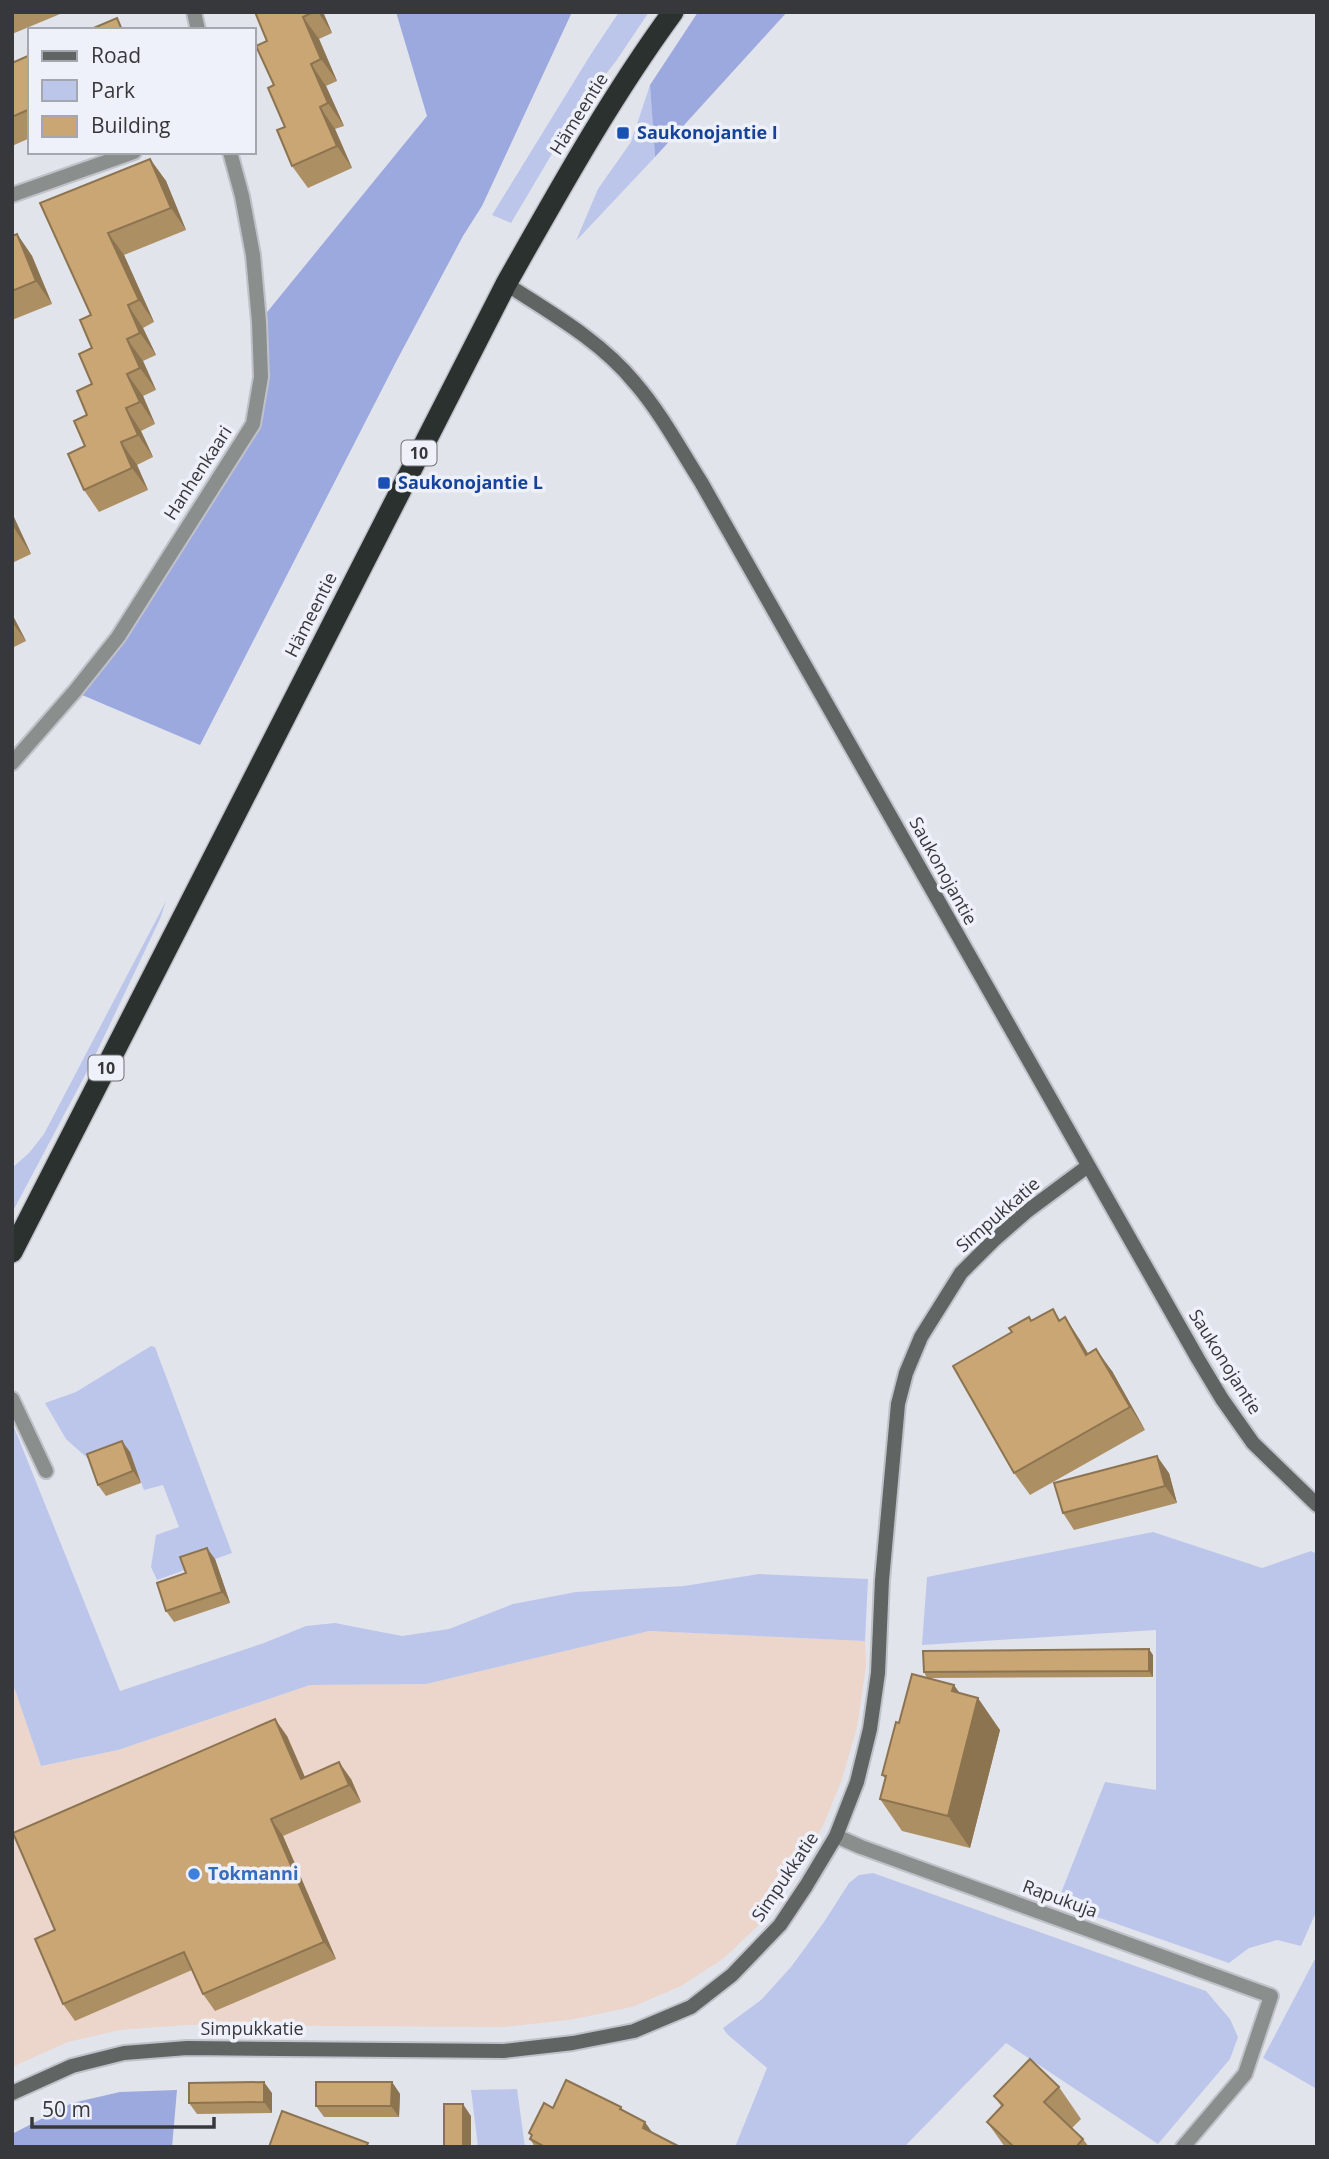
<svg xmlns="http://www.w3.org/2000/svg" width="1329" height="2159" font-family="'Open Sans',sans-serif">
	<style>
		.commercial { fill: #ecd5ca }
		.green { fill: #bcc6eb }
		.forest { fill: #9ca9de }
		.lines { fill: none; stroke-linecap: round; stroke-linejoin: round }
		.street-casing { stroke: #c0c2c9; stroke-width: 18 }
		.secondary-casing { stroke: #c0c2c9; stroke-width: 18 }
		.highway-casing { stroke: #c0c2c9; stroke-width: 24 }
		.street { stroke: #8a8e8c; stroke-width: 14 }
		.secondary { stroke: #606563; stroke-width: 14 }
		.highway { stroke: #2a312e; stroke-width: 21 }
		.wall { fill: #ad8f64 }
		.shaded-wall { fill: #8d7451 }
		.building { fill: #c9a674; stroke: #8d7451; stroke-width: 2 }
		.transit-dot { fill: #1a4fb4; stroke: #eff1fa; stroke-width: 2.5 }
		.shop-dot { fill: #3f7fe0; stroke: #eff1fa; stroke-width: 2.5 }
		.labels { text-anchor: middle; stroke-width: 7; stroke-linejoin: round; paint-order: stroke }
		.shield { fill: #eff1fa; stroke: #6e7074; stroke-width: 2 }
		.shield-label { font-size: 16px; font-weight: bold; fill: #37383b }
		.street-label { font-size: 18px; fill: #37383b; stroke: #eff1fa }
		.transit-label { font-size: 18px; font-weight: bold; fill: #164399; stroke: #eff1fa; text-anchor: start }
		.shop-label { font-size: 18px; font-weight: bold; fill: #366cbe; stroke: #eff1fa; text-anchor: start }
	</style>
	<rect width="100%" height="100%" fill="#e2e4ec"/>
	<path class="commercial" d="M649,1631L865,1641L866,1666L857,1727L842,1779L823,1826L765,1919L723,1959L681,1986L632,2007L569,2020L503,2027L186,2025L120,2030L68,2042L12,2067V1681L41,1766L118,1750L310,1685L426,1684Z"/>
	<g class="green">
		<path d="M619,12H649L616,61L578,110L511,223L492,215L591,54Z"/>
		<path d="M650,85L655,157L576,241L598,189L631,142Z"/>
		<path d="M166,901L160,919L91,1064L12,1213V1168L29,1153L44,1134Z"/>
		<path d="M151,1346L155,1347L232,1553L157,1580L151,1567L156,1535L179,1527L163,1485L144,1490L130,1453L95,1465L66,1439L45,1403L76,1392Z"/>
		<path d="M12,1422L120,1691L264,1643L306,1626L335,1623L402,1636L449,1629L513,1604L576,1592L684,1586L759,1574L868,1579L865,1641L649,1631L426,1684L310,1685L118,1750L41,1766L12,1681Z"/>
		<path d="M1153,1532L1262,1568L1311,1551L1317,1554V1910L1301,1946L1277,1940L1249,1948L1229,1963L1057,1903L1105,1782L1156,1790V1630L922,1645L927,1577Z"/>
		<path d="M873,1873L1206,1991L1230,2019L1238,2037L1230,2059L1158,2144L1006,2043L907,2144V2147H735L767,2068L727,2034L723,2028L761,2000L791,1967L824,1922L849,1883L859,1875Z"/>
		<path d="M1317,1955V2089L1263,2058Z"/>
		<path d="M517,2089L525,2147H478L471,2090Z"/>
	</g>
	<g class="forest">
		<path d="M396,12H572L482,206L463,236L397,360L200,745L75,692L253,424L259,322L427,116Z"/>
		<path d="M698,12H787L655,157L650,85Z"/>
		<path d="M177,2090L172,2147H12V2134L72,2103L120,2092Z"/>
	</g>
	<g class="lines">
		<defs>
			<g id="street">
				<path d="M194,12L198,30"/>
				<path d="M12,195L134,152"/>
				<path d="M12,763L75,691L118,637L253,424L261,377L259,322L253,255L242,196L230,152"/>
				<path d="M12,1399L46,1471"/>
				<path d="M836,1836L861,1847L1271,1996L1245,2074L1183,2147"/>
			</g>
			<g id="secondary">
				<path d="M506,284C551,313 601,341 635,383C661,413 680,449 701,482L1198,1359L1222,1399L1253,1443L1317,1505"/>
				<path d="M12,2093L72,2066L124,2053L187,2048L504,2051L573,2043L634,2031L691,2007L732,1975L780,1925L806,1886L836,1836L857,1782L870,1729L878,1673L882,1580L898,1404L906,1373L921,1337L961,1273L994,1240L1026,1212L1088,1166"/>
			</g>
			<path id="highway" d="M12,1252L506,284C558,192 610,98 673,12"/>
		</defs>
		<use href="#street" class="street-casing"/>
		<use href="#secondary" class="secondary-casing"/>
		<use href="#highway" class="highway-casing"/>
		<use href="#street" class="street"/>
		<use href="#secondary" class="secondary"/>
		<use href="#highway" class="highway"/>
	</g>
	<g class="wall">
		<path d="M12,12H65L12,34Z"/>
		<path d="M255,12H323L332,33L319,39L337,81L326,86L344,126L335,129L352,168L308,188L292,166L285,127L274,85L267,41Z"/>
		<path d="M30,55V138L12,146V63Z"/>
		<path d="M150,159L166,181L186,230L124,255L154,322L143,328L156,355L143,361L156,390L143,396L155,424L141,431L153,457L137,465L148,490L99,512L84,490L87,415L92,384L91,315L40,203Z"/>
		<path d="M17,234L32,256L52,304L12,320V236Z"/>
		<path d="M12,513L31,554L12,563Z"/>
		<path d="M12,614L26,641L12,648Z"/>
		<path d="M1053,1309L1060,1320L1080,1340L1088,1353L1112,1371L1145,1430L1030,1495L1014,1473L1032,1321Z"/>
		<path d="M130,1452L141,1483L106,1496L98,1485Z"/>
		<path d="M1169,1473L1177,1503L1074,1530L1063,1513Z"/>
		<path d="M215,1559L230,1603L174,1622L166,1611L186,1573Z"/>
		<path d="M1153,1655V1677L929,1678L960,1693L1000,1730L970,1848L902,1831L880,1799L885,1778L882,1775L899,1723L927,1678L924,1672Z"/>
		<path d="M287,1736L305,1777L351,1779L361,1802L283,1836L336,1959L215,2011L203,1994L192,1970L75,2021L63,2004L55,1930Z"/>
		<path d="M392,2082L400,2094L399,2117H324L316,2106Z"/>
		<path d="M1059,2087L1081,2119L1072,2128L1083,2139L1089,2147H1005L987,2122L1002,2107L994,2096Z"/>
		<path d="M272,2093V2113L197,2114L189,2103Z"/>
		<path d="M621,2107L624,2111L653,2133L680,2147H535L530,2139L532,2137L529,2133L553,2108Z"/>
	</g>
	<g class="shaded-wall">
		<path d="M318,12H323L332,33Z"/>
		<path d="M303,17L319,39L337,81L321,59Z"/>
		<path d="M311,64L326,86L344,126L328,103Z"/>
		<path d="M320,107L335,129L352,168L337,146Z"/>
		<path d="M150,159L166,181L186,230L171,208Z"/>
		<path d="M108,233L124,255L154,322L139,300Z"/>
		<path d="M17,234L32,256L52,304L36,281Z"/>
		<path d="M128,305L143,328L156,355L140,333Z"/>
		<path d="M127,339L143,361L156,390L140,368Z"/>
		<path d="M127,374L143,396L155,424L140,402Z"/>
		<path d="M126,408L141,431L153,457L138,435Z"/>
		<path d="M121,442L137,465L148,490L132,468Z"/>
		<path d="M12,513L31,554L16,531L12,524Z"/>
		<path d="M12,614L26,641L12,622Z"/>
		<path d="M1065,1317L1080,1340L1101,1377L1086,1355Z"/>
		<path d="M1096,1349L1112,1371L1145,1430L1130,1407Z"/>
		<path d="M122,1441L130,1452L141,1483L133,1471Z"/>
		<path d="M1157,1456L1169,1473L1177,1503L1165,1486Z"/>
		<path d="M207,1548L215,1559L230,1603L222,1592Z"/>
		<path d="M1149,1649L1153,1655V1677L1149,1671Z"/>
		<path d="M954,1685L974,1713L978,1698L1000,1730L970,1848L948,1816L952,1691Z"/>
		<path d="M275,1719L287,1736L313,1796L301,1779Z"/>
		<path d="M339,1762L351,1779L361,1802L349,1785Z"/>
		<path d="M271,1819L283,1836L336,1959L324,1942Z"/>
		<path d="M264,2082L272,2093V2113L264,2102Z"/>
		<path d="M392,2082L400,2094L399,2117L391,2106Z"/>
		<path d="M463,2104L471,2116V2147H463Z"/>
		<path d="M645,2122L661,2145L643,2128Z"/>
	</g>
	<g class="building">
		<path d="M255,12H313L303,17L321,59L311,64L328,103L320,107L337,146L292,166L277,130L285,127L268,88L274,85L256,46L267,41Z"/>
		<path d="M117,18L122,30H89Z"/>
		<path d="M30,55V109L12,117V63Z"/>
		<path d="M150,159L171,208L108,233L139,300L128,305L140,333L127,339L140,368L127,374L140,402L126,408L138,435L121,442L132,468L84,490L68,454L85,446L74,421L87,415L77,391L92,384L79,354L92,348L80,320L91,315L40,203Z"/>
		<path d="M17,234L36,281L12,291V236Z"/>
		<path d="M1053,1309L1059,1321L1065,1317L1086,1355L1096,1349L1130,1407L1014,1473L953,1366L1012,1332L1009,1328L1029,1317L1031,1321Z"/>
		<path d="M122,1441L133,1471L98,1485L87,1454Z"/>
		<path d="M1157,1456L1165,1486L1063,1513L1054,1483Z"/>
		<path d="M207,1548L222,1592L166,1611L157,1583L186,1573L180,1557Z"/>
		<path d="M1149,1649V1671L924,1672L923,1651Z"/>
		<path d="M912,1674L954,1685L952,1691L978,1698L948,1816L880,1799L886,1776L882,1775L896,1722L899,1723Z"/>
		<path d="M275,1719L301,1779L339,1762L349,1785L271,1819L324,1942L203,1994L184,1952L63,2004L35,1939L55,1930L13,1833Z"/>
		<path d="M1030,2059L1059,2087L1044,2102L1083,2139L1076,2147H1014L987,2122L1003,2105L994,2096Z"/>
		<path d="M566,2080L621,2107L620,2109L645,2122L643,2128L680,2147H545L530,2139L532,2135L529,2133L544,2103L553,2108Z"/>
		<path d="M264,2082V2102L189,2103V2083Z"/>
		<path d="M316,2082H392L391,2106H316Z"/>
		<rect x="444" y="2104" width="19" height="43"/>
		<path d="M282,2111L368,2143L366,2147H269Z"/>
	</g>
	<g class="transit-dot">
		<rect x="616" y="126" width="14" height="14" rx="3.5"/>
		<rect x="377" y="476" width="14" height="14" rx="3.5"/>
	</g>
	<circle class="shop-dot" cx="194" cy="1874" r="7"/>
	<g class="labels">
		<g class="shield">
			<rect x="401.5" y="440.5" width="35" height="25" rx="5"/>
			<rect x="88.5" y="1055.5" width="35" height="25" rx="5"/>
		</g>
		<g class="shield-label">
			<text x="419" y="459">10</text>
			<text x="106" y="1074">10</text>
		</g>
		<g class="street-label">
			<text transform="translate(579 114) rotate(-58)" y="6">Hämeentie</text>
			<text transform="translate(198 473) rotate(-57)" y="6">Hanhenkaari</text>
			<text transform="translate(311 615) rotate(-63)" y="6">Hämeentie</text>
			<text transform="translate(943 871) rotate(61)" y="6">Saukonojantie</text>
			<text transform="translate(998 1215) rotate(-41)" y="6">Simpukkatie</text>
			<text transform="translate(1225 1362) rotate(58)" y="6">Saukonojantie</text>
			<text transform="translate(785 1877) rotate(-56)" y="6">Simpukkatie</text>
			<text transform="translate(1060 1899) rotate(20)" y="6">Rapukuja</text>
			<text x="252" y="2035">Simpukkatie</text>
		</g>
		<g class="transit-label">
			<text x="637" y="139">Saukonojantie I</text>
			<text x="398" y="489">Saukonojantie L</text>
		</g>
		<g class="shop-label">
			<text x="208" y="1880">Tokmanni</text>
		</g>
	</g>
	<rect width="1329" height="2159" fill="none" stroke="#37383b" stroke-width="28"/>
	<rect x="28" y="28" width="228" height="126" fill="#eff1fa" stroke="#a5a7ae" stroke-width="2"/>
	<rect x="42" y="51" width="35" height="10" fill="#606563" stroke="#a5a7ae" stroke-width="2"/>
	<text x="91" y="63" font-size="21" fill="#37383b">Road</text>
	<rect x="42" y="80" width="35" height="21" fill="#bcc6eb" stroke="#a5a7ae" stroke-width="2"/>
	<text x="91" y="98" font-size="21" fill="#37383b">Park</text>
	<rect x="42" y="116" width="35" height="21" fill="#c9a674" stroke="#a5a7ae" stroke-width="2"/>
	<text x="91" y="133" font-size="21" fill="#37383b">Building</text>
	<path d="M32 2117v10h182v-10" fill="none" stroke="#37383b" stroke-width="3.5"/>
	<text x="42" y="2117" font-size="21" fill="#37383b" stroke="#eff1fa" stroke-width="5" paint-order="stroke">50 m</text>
</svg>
